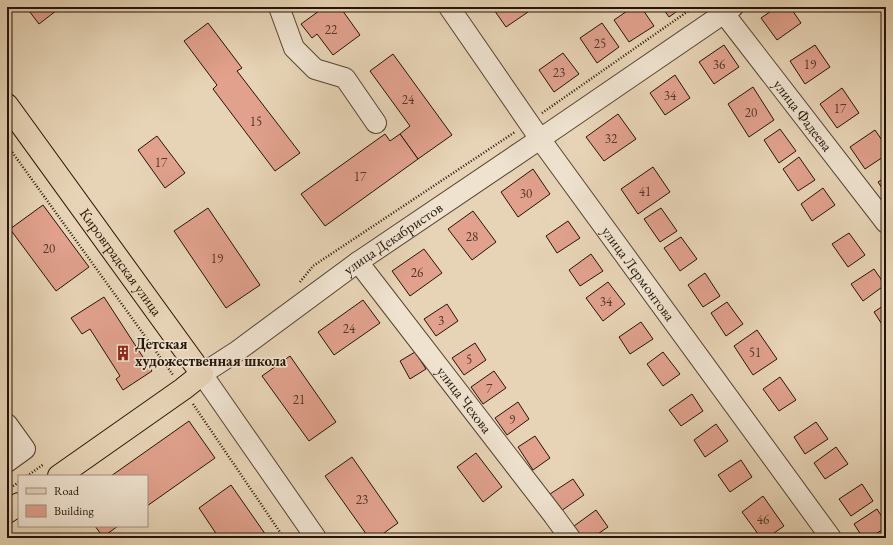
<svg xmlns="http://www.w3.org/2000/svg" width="893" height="545" font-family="'EB Garamond',serif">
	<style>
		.building { fill: #e1a18d; stroke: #241407 }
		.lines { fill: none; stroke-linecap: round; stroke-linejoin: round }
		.minor-casing { stroke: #543; stroke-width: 22 }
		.major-casing { stroke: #241407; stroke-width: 24 }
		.path { stroke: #241407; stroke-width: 2.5; stroke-dasharray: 1 2; stroke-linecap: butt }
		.minor { stroke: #efe3d0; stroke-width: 20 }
		.major { stroke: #e7d4b6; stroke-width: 22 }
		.labels { text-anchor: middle; stroke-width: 3.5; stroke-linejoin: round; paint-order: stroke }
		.number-label { font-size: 13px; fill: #533728 }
		.street-label { font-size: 15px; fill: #241407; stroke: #efe3d0 }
		.poi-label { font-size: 15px; font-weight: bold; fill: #241407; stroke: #efe3d0; text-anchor: start }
	</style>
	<rect width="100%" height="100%" fill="#e7d4b6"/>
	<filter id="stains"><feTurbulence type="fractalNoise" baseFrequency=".005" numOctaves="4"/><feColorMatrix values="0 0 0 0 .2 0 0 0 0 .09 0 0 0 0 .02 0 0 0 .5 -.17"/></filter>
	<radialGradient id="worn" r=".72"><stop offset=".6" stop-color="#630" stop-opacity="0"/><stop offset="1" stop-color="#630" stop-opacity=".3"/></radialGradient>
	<g class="building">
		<path d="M26,7H61L39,24Z"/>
		<path d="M316,7H340L360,35L333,55L317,34L312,38L301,24L319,11Z"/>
		<path d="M492,7H525L528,12L506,27Z"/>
		<path d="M633,7H641L654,26L629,42L614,20Z"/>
		<path d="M662,7H683L669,17Z"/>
		<path d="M777,7H790L801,23L777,40L761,18Z"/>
		<path d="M208,23L242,68L237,71L300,153L275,171L213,89L217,85L184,41Z"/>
		<path d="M602,23L619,47L597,63L580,38Z"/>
		<path d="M724,45L739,67L714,84L699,62Z"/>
		<path d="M815,45L830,67L805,84L790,61Z"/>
		<path d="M563,53L579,74L554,92L539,70Z"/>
		<path d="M393,54L452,135L418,159L400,134L410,126L370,71Z"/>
		<path d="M675,75L690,98L665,115L650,93Z"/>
		<path d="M753,87L774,120L749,137L728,104Z"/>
		<path d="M842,88L859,113L837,128L820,104Z"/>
		<path d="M618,114L636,139L604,161L586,137Z"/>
		<path d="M780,129L796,151L779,163L764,140Z"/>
		<path d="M875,130L886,146V155L865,169L850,147Z"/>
		<path d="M385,134L390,141L400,134L418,159L325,226L301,194Z"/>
		<path d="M157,136L185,173L165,188L138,150Z"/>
		<path d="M799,157L815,180L798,191L783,169Z"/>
		<path d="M653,167L670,192L638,214L621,189Z"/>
		<path d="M533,169L550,194L518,217L501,192Z"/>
		<path d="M886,177V194L878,182Z"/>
		<path d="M823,188L835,205L812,221L801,204Z"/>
		<path d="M43,205L89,267L56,291L10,229Z"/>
		<path d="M208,208L260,285L226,308L174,231Z"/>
		<path d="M661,208L677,231L660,242L644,219Z"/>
		<path d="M473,211L496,242L472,260L448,229Z"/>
		<path d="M568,221L580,238L557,253L546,236Z"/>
		<path d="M849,233L865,255L848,267L832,244Z"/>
		<path d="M681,237L697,259L680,271L664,248Z"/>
		<path d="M424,249L442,273L410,296L392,271Z"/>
		<path d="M591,254L603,271L580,286L569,270Z"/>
		<path d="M874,269L885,285L863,301L851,284Z"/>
		<path d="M705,273L720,296L703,307L688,285Z"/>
		<path d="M608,282L625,304L603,321L586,298Z"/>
		<path d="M104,297L152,371L123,390L116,379L120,376L90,329L82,334L71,318Z"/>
		<path d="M363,300L380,323L334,355L318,332Z"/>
		<path d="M727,302L743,324L726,336L711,313Z"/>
		<path d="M447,304L458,321L436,336L424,319Z"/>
		<path d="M886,304V329H885L874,312Z"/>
		<path d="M641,322L653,339L630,354L619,337Z"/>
		<path d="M757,330L777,359L753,375L734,346Z"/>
		<path d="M475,343L486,360L464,375L452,358Z"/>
		<path d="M415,352L426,369L410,379L400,361Z"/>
		<path d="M663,352L680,374L663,386L647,364Z"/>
		<path d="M290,356L336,422L309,441L262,376Z"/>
		<path d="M494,371L506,388L483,404L471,387Z"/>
		<path d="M780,377L796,400L779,411L763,389Z"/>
		<path d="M692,394L703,411L681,426L669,410Z"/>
		<path d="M518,402L529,419L507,435L495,418Z"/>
		<path d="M189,421L215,458L147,506V476H111Z"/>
		<path d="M816,422L828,439L805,454L794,437Z"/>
		<path d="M716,424L728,441L705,457L694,440Z"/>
		<path d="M535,436L550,458L533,470L518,447Z"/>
		<path d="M836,447L848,464L825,479L814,463Z"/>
		<path d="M476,453L502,487L483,502L457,467Z"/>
		<path d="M352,457L398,523L377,538H369L325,476Z"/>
		<path d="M741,460L752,477L730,492L718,475Z"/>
		<path d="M573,479L584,495L561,511L550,494Z"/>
		<path d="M862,484L873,501L851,516L839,499Z"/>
		<path d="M231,485L268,538H219L199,508Z"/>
		<path d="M763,496L784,526L767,538H761L742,512Z"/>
		<path d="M877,509L886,523V527L870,538H863L854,524Z"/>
		<path d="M596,510L608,527L592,538H582L574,526Z"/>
		<path d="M95,526H118L103,537Z"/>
	</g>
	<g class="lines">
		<defs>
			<g id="minor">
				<path d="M279,7L294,48L315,69L345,78L376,123"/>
				<path id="s1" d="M449,7L540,139L831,538"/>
				<path id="s2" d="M719,7L886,223"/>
				<path id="s3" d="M358,262L554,516L570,538"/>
				<path d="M7,424L25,449L7,462"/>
				<path id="s4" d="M316,538L202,374L236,352L358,262L540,139L733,7"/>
			</g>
			<g id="major">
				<path id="s5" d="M7,105L202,374L183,389L59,476"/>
				<path d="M7,512L19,504"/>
			</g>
		</defs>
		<use href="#minor" class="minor-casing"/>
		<use href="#major" class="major-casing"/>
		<g class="path">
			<path d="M542,113L694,7"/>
			<path d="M7,145L173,375"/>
			<path d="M300,282L313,266L515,132"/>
			<path d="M193,404L284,538"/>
			<path d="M27,476L44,464"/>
			<path d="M13,486L19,482"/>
		</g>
		<use href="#minor" class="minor"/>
		<use href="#major" class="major"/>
	</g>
	<defs>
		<symbol id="building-bare" viewBox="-9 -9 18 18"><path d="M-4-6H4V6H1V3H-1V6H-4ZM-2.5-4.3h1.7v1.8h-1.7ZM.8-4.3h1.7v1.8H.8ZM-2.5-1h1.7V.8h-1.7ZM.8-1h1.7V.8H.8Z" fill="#8f2418" stroke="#efe3d0" stroke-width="2.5" paint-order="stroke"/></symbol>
	</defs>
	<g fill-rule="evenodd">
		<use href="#building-bare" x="112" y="342" width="22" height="22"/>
	</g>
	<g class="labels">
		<g class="number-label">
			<text x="331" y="34">22</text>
			<text x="600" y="48">25</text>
			<text x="719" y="69">36</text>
			<text x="810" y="69">19</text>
			<text x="559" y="77">23</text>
			<text x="670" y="100">34</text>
			<text x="408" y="104">24</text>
			<text x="840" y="113">17</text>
			<text x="751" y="117">20</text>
			<text x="256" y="126">15</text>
			<text x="611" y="143">32</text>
			<text x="161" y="167">17</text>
			<text x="360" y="181">17</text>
			<text x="645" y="196">41</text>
			<text x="526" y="198">30</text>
			<text x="472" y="241">28</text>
			<text x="49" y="253">20</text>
			<text x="217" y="263">19</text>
			<text x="417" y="277">26</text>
			<text x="606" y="306">34</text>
			<text x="441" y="325">3</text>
			<text x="349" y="333">24</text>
			<text x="755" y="357">51</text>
			<text x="469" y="364">5</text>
			<text x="489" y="393">7</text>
			<text x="299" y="404">21</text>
			<text x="512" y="424">9</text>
			<text x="362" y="504">23</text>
			<text x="763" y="524">46</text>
		</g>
		<g class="street-label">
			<text dy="5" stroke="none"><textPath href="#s2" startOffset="137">улица Фадеева</textPath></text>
			<text dy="5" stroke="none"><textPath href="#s4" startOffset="434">улица Декабристов</textPath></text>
			<text dy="5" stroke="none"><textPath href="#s5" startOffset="194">Кировградская улица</textPath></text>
			<text dy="5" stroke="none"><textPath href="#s1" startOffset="327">улица Лермонтова</textPath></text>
			<text dy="5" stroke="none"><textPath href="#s3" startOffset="174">улица Чехова</textPath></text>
		</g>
		<g class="poi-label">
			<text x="135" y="349">Детская<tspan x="135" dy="17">художественная школа</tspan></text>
		</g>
	</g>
	<rect width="893" height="545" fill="none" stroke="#e7d4b6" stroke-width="24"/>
	<rect x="8" y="8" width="877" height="529" fill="none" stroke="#241407" stroke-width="2"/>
	<rect x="12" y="12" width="869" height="521" fill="none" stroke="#241407"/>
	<rect x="18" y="475" width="130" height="52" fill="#efe3d0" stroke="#9e9080"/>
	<rect x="26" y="488" width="20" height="6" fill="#e7d4b6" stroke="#9e9080"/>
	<text x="54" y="495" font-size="12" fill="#241407">Road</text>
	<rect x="26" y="505" width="20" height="12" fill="#e1a18d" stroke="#9e9080"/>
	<text x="54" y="515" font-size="12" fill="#241407">Building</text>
	<rect width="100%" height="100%" filter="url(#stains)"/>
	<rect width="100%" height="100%" fill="url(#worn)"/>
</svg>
